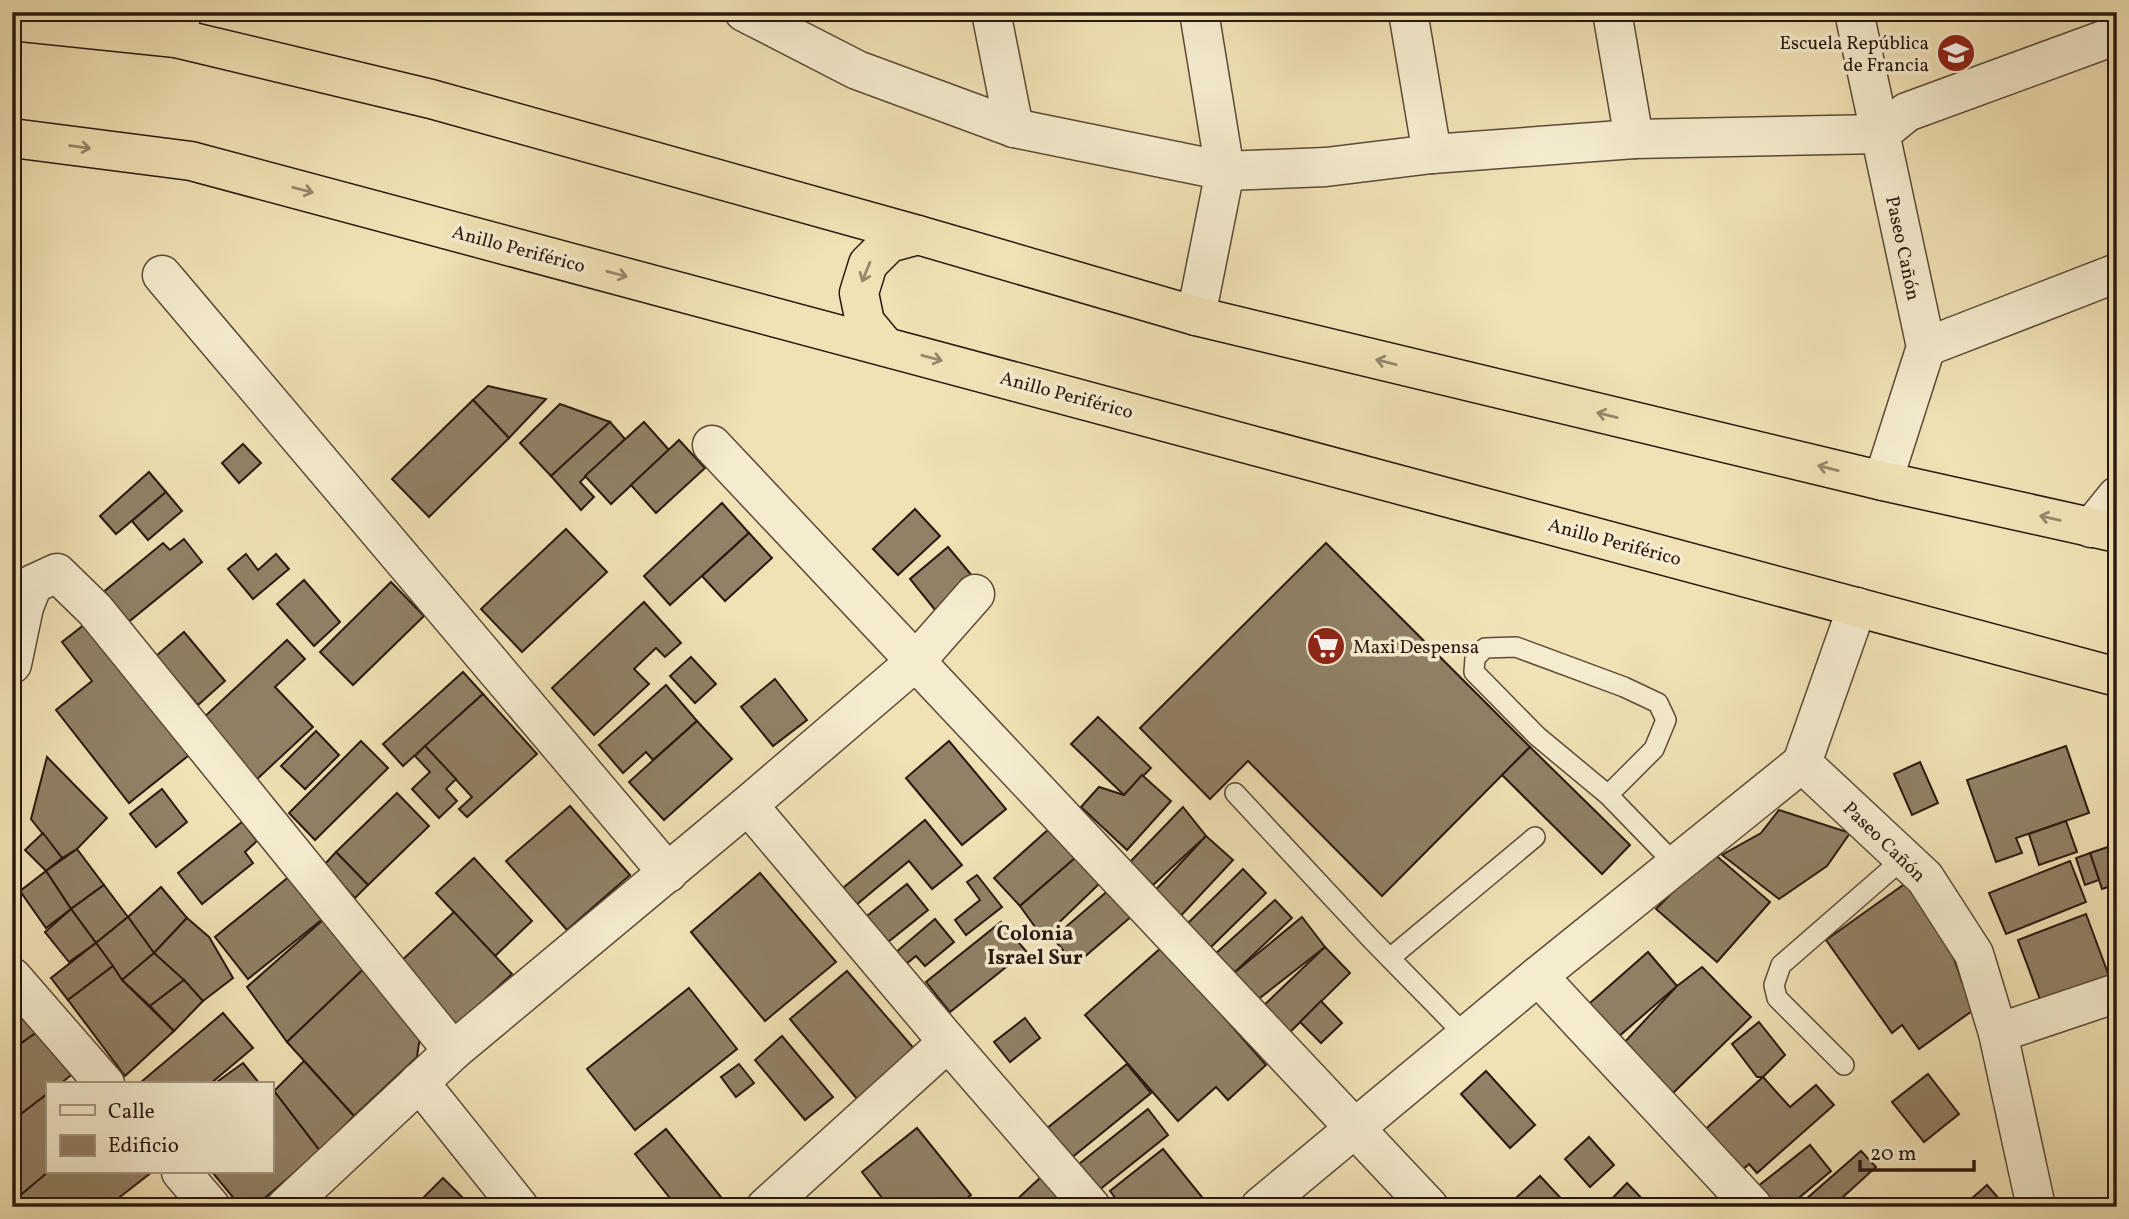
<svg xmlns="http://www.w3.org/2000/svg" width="2129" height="1219" font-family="Vollkorn,serif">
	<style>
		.building { fill: #918166; stroke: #2a1810; stroke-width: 2 }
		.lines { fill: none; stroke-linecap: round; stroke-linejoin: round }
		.service-casing { stroke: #5c4a39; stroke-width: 22 }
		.minor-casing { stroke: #5c4a39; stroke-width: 41 }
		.tertiary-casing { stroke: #5c4a39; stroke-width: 41 }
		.trunk-casing { stroke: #2a1810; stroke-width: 41 }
		.service { stroke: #f5eccf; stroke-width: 19 }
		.minor { stroke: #f5eccf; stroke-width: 38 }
		.tertiary { stroke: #f5eccf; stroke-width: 38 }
		.trunk { stroke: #f0e2b5; stroke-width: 38 }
		.oneway { stroke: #97876b }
		.labels { text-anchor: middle; stroke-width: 7; stroke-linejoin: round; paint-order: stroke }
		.poi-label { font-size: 19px; fill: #2a1810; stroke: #f5eccf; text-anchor: end }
		.street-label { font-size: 19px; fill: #2a1810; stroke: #f5eccf }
		.neighbourhood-label { font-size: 21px; font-weight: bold; fill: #2a1810; stroke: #f5eccf }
	</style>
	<rect width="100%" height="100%" fill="#f0e2b5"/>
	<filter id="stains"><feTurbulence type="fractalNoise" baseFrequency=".00286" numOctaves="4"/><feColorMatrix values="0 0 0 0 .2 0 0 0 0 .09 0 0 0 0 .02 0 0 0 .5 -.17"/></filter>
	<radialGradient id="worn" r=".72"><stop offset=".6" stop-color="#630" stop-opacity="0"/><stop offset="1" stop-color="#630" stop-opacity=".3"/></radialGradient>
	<g class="building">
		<path d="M488,386L546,399L509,438L473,400Z"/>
		<path d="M473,400L509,438L429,517L392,479Z"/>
		<path d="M560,404L610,422L551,476L520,443Z"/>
		<path d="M610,422L625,439L580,482L594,497L581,510L551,476Z"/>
		<path d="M644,422L669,450L611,504L585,476Z"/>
		<path d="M679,440L705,468L656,513L631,485Z"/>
		<path d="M243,444L261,463L239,483L222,463Z"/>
		<path d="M149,472L166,492L116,534L100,516Z"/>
		<path d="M166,492L182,511L148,540L132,521Z"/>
		<path d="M722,503L749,533L670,605L644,576Z"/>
		<path d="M915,509L940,536L898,575L873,549Z"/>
		<path d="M566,529L607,572L522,652L481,609Z"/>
		<path d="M749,533L772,558L725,601L702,576Z"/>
		<path d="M184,539L202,562L126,624L101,594L163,543L170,550Z"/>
		<path d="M1326,543L1530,747L1382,896L1248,761L1210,799L1140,728Z"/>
		<path d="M948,547L979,584L940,616L910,579Z"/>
		<path d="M246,554L258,570L276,554L289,569L253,599L228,569Z"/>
		<path d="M304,580L340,622L314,646L277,604Z"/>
		<path d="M391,582L424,616L353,685L320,652Z"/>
		<path d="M644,602L681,643L665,657L656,648L634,669L649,684L594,735L552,688Z"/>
		<path d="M89,621L193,752L129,803L56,710L92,681L62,642Z"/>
		<path d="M184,632L225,681L198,705L156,656Z"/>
		<path d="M287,640L305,659L275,687L313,727L256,780L201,720Z"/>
		<path d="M691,657L716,684L695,703L670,676Z"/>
		<path d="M463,672L483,694L403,766L383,744Z"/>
		<path d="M775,679L807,720L773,746L741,707Z"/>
		<path d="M666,685L697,721L653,760L646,752L623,773L599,745Z"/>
		<path d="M483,694L537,754L467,817L459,809L472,797L425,746Z"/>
		<path d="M1098,717L1151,768L1124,795L1071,744Z"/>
		<path d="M697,721L732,759L664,820L629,782Z"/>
		<path d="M316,731L339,755L305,789L281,766Z"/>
		<path d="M361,741L388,768L315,840L289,813Z"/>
		<path d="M949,741L1006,809L962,845L906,778Z"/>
		<path d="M425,746L456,779L446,789L457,801L439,818L412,789L430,772L415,756Z"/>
		<path d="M2066,746L2089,813L2016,838L2022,853L1996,862L1967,780Z"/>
		<path d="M1530,747L1630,845L1602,874L1502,775Z"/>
		<path d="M47,757L107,818L77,849L62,858L31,819Z"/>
		<path d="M1920,762L1938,803L1912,815L1894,774Z"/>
		<path d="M1142,775L1171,801L1127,850L1081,807L1099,787L1124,795Z"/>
		<path d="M162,789L187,822L156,847L130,814Z"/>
		<path d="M397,793L429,826L368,885L336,852Z"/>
		<path d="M570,806L630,875L567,930L506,861Z"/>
		<path d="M1183,807L1206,836L1153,885L1130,862Z"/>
		<path d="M1779,810L1850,833L1827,866L1779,899L1722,855L1761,833Z"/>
		<path d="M925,820L962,865L932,889L909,861L856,905L843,888Z"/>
		<path d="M2066,821L2077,852L2039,865L2029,834Z"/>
		<path d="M242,822L257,841L245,852L253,863L202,904L178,873Z"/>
		<path d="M1050,828L1075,858L1020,906L994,878Z"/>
		<path d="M43,833L62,858L46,871L25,850Z"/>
		<path d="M1206,836L1233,860L1175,922L1149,897Z"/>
		<path d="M2117,844V884L2102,889L2090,853Z"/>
		<path d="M77,849L104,885L71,909L46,871Z"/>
		<path d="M336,852L368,885L355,898L324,865Z"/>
		<path d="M1712,852L1770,902L1717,962L1656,909Z"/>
		<path d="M2090,853L2099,880L2085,885L2076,858Z"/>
		<path d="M474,858L532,921L495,956L436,893Z"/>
		<path d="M1075,858L1100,883L1043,938L1020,906Z"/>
		<path d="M2070,861L2086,902L2006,934L1989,893Z"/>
		<path d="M1243,869L1266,893L1208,950L1185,926Z"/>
		<path d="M46,871L71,909L46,928L20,891Z"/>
		<path d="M296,871L330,913L248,979L215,937Z"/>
		<path d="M760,873L836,962L765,1021L691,932Z"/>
		<path d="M977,875L1002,907L966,935L955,920L980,900L967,882Z"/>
		<path d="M1906,883L1951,950L1972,1011L1919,1049L1902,1025L1892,1033L1826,940Z"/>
		<path d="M907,884L928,910L883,946L862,920Z"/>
		<path d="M104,885L128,917L96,943L71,909Z"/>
		<path d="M161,887L187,918L154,953L128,917Z"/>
		<path d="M1110,889L1132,916L1075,965L1053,938Z"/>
		<path d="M1275,900L1292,918L1234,973L1214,955Z"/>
		<path d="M71,909L96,943L69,962L45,932Z"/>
		<path d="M332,912L372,961L287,1042L247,987Z"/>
		<path d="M454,912L512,974L457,1025L400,962Z"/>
		<path d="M2086,914L2116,995L2048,1021L2018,940Z"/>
		<path d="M128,917L154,953L122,980L96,943Z"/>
		<path d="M1302,917L1325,947L1256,1001L1234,973Z"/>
		<path d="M187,918L209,937L233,978L203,1001L154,953Z"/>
		<path d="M935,919L954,942L925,966L916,956L900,969L895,953Z"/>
		<path d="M1001,922L1026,951L950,1012L926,982Z"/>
		<path d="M96,943L113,966L68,1000L51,978Z"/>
		<path d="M1162,947L1266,1065L1228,1100L1216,1087L1178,1121L1085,1015Z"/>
		<path d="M1325,947L1350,973L1287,1035L1261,1008Z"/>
		<path d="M1648,952L1677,986L1610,1044L1582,1010Z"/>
		<path d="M154,953L184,980L150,1006L122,980Z"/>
		<path d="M372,961L422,1023L417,1057L354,1116L287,1042Z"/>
		<path d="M113,966L122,980L174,1031L125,1076L68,1000Z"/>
		<path d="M1702,967L1751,1017L1671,1095L1622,1045L1677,986Z"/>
		<path d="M847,971L916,1051L858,1100L790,1019Z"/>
		<path d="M184,980L203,1001L174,1031L150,1006Z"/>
		<path d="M689,988L737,1049L635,1130L587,1069Z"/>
		<path d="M1321,1001L1342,1023L1321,1043L1300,1022Z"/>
		<path d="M12,1004L37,1032L12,1050Z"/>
		<path d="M223,1013L253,1048L210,1084H143L141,1082Z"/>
		<path d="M1025,1018L1040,1038L1010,1062L994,1042Z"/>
		<path d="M1759,1022L1785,1055L1763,1077H1757L1732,1044Z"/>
		<path d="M37,1032L75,1072L60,1084H47V1094L12,1121V1050Z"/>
		<path d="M782,1036L833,1097L805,1120L755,1060Z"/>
		<path d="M304,1061L354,1116L320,1151L274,1091Z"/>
		<path d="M243,1063L260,1084H214Z"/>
		<path d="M739,1064L754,1083L736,1097L721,1077Z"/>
		<path d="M1127,1064L1151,1093L1070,1159L1046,1129Z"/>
		<path d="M1486,1071L1535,1125L1510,1148L1461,1094Z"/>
		<path d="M1928,1074L1959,1114L1924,1142L1892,1102Z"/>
		<path d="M1763,1077L1790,1107L1816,1085L1834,1105L1757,1173L1749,1164L1737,1175L1700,1134Z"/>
		<path d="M274,1091L320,1151L254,1207H241L212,1172H271V1094Z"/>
		<path d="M47,1094L48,1172L16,1199L12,1194V1121Z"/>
		<path d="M1148,1109L1168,1135L1094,1194L1074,1168Z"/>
		<path d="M917,1128L971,1195L956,1207H889L862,1172Z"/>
		<path d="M666,1129L729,1207H677L635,1154Z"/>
		<path d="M1589,1137L1614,1165L1590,1187L1565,1159Z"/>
		<path d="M1810,1145L1831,1171L1788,1207H1773L1757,1187Z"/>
		<path d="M1163,1149L1210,1207H1122L1110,1191Z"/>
		<path d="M1861,1151L1876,1167L1832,1207H1797Z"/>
		<path d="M48,1172H152L107,1207H23L16,1199Z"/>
		<path d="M1042,1176L1061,1197L1050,1207H1009Z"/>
		<path d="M1540,1176L1569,1207H1506Z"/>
		<path d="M443,1178L472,1207H414Z"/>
		<path d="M1627,1183L1650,1207H1604Z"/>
		<path d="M1987,1185L2006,1207H1962Z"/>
	</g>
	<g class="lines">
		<defs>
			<g id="service">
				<path d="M1235,793L1371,939L1466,1036"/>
				<path d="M1608,795L1654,749L1666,720L1658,703L1624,687L1516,647L1485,648L1475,658L1474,672L1537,736L1608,795L1676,865"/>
				<path d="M1390,958L1535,837"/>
				<path d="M1844,1065L1777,998L1774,985L1781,965L1904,858"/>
			</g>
			<g id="minor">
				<path d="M744,12L857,70L1014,128L1225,171L1326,167L1432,154L1634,139L1880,134L1907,112L2117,35"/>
				<path d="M991,12L1014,128"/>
				<path d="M1408,12L1432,154"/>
				<path d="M1612,12L1634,139"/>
				<path d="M162,275L668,873"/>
				<path d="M1196,316L1225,171L1199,12"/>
				<path d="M1926,347L2117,273"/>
				<path d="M712,445L1429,1207"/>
				<path d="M2091,528L2117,496"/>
				<path d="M12,664L24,607L33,584L57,573L95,610L453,1051"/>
				<path d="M748,805L948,1042L1091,1207"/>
				<path d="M1538,976L1753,1207"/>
				<path d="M12,977L105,1084"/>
				<path d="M1998,1033L2117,993"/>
				<path d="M419,1082L519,1207"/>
				<path d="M181,1172L211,1207"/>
				<path d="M286,1207L453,1051L748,805L915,662L975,594"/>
				<path d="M766,1207L948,1042"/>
			</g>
			<g id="tertiary">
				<path d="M1854,12L1926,347L1883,481"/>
				<path d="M176,38L182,12"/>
				<path d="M1802,763L1925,878L1974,954L1998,1033L2036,1207"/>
				<path d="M1802,763L1857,607"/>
				<path d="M1260,1207L1538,976L1802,763"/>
			</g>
			<g id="trunk">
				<path d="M12,21L176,38L431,99L918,235L1196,316L1883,481L2117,533"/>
				<path d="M12,138L191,161L2117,677"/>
				<path d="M884,345L865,322L859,293L868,264L889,243L918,235"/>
			</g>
		</defs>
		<use href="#service" class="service-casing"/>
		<use href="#minor" class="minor-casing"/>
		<use href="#tertiary" class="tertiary-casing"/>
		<use href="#trunk" class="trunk-casing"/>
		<use href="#service" class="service"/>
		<use href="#minor" class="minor"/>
		<use href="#tertiary" class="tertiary"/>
		<use href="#trunk" class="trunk"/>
	</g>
	<defs><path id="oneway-shaft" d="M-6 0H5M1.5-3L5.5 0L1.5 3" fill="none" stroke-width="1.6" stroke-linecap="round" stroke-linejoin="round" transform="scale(1.75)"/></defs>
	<g class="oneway">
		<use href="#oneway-shaft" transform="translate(80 147) rotate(7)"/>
		<use href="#oneway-shaft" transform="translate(303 190) rotate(15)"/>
		<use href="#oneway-shaft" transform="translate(866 272) rotate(112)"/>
		<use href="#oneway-shaft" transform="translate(617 274) rotate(15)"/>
		<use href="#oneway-shaft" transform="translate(932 358) rotate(15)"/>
		<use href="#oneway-shaft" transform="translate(1386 362) rotate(-166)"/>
		<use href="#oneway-shaft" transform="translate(1607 415) rotate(-166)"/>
		<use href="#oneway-shaft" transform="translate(1828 468) rotate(-166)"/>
		<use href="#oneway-shaft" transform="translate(2050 518) rotate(-167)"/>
	</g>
	<defs>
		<symbol id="school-disc" viewBox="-11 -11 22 22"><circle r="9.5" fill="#8f2418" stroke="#f5eccf"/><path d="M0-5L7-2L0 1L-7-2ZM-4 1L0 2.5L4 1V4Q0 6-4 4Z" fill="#fff"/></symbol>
		<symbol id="supermarket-disc" viewBox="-11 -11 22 22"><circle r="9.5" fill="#8f2418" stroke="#f5eccf"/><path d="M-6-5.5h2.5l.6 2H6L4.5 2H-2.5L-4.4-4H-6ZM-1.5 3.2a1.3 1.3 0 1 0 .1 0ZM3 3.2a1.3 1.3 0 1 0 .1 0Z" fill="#fff"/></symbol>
	</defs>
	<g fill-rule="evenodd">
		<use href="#school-disc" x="1934" y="31" width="44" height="44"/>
		<use href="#supermarket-disc" x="1304" y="624" width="44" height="44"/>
	</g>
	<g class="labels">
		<g class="poi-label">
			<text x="1929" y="49">Escuela República<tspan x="1929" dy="22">de Francia</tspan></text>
			<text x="1353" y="653" text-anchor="start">Maxi Despensa</text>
		</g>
		<g class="street-label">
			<text transform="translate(519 248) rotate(15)" y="7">Anillo Periférico</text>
			<text transform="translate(1904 248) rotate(78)" y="7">Paseo Cañón</text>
			<text transform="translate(1067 394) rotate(15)" y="7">Anillo Periférico</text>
			<text transform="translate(1615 541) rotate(15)" y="7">Anillo Periférico</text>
			<text transform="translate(1885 841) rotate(44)" y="7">Paseo Cañón</text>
		</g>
		<g class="neighbourhood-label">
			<text x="1035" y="940">Colonia<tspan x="1035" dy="24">Israel Sur</tspan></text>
		</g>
	</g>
	<rect width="2129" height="1219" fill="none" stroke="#f0e2b5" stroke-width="42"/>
	<rect x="14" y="14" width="2101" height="1191" fill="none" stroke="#2a1810" stroke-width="3.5"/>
	<rect x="21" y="21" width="2087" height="1177" fill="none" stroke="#2a1810" stroke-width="2"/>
	<rect x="46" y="1082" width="228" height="91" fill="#f5eccf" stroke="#a49783" stroke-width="2"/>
	<rect x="60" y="1105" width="35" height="10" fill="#f5eccf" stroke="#a49783" stroke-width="2"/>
	<text x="108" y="1118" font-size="21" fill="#2a1810">Calle</text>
	<rect x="60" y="1135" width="35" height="21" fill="#918166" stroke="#a49783" stroke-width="2"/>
	<text x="108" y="1152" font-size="21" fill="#2a1810">Edificio</text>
	<path d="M1860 1160v10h114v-10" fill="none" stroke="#2a1810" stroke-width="3.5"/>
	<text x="1870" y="1160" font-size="21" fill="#2a1810" stroke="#f5eccf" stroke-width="5" paint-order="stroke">20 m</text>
	<rect width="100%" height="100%" filter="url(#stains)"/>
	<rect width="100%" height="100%" fill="url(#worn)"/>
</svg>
